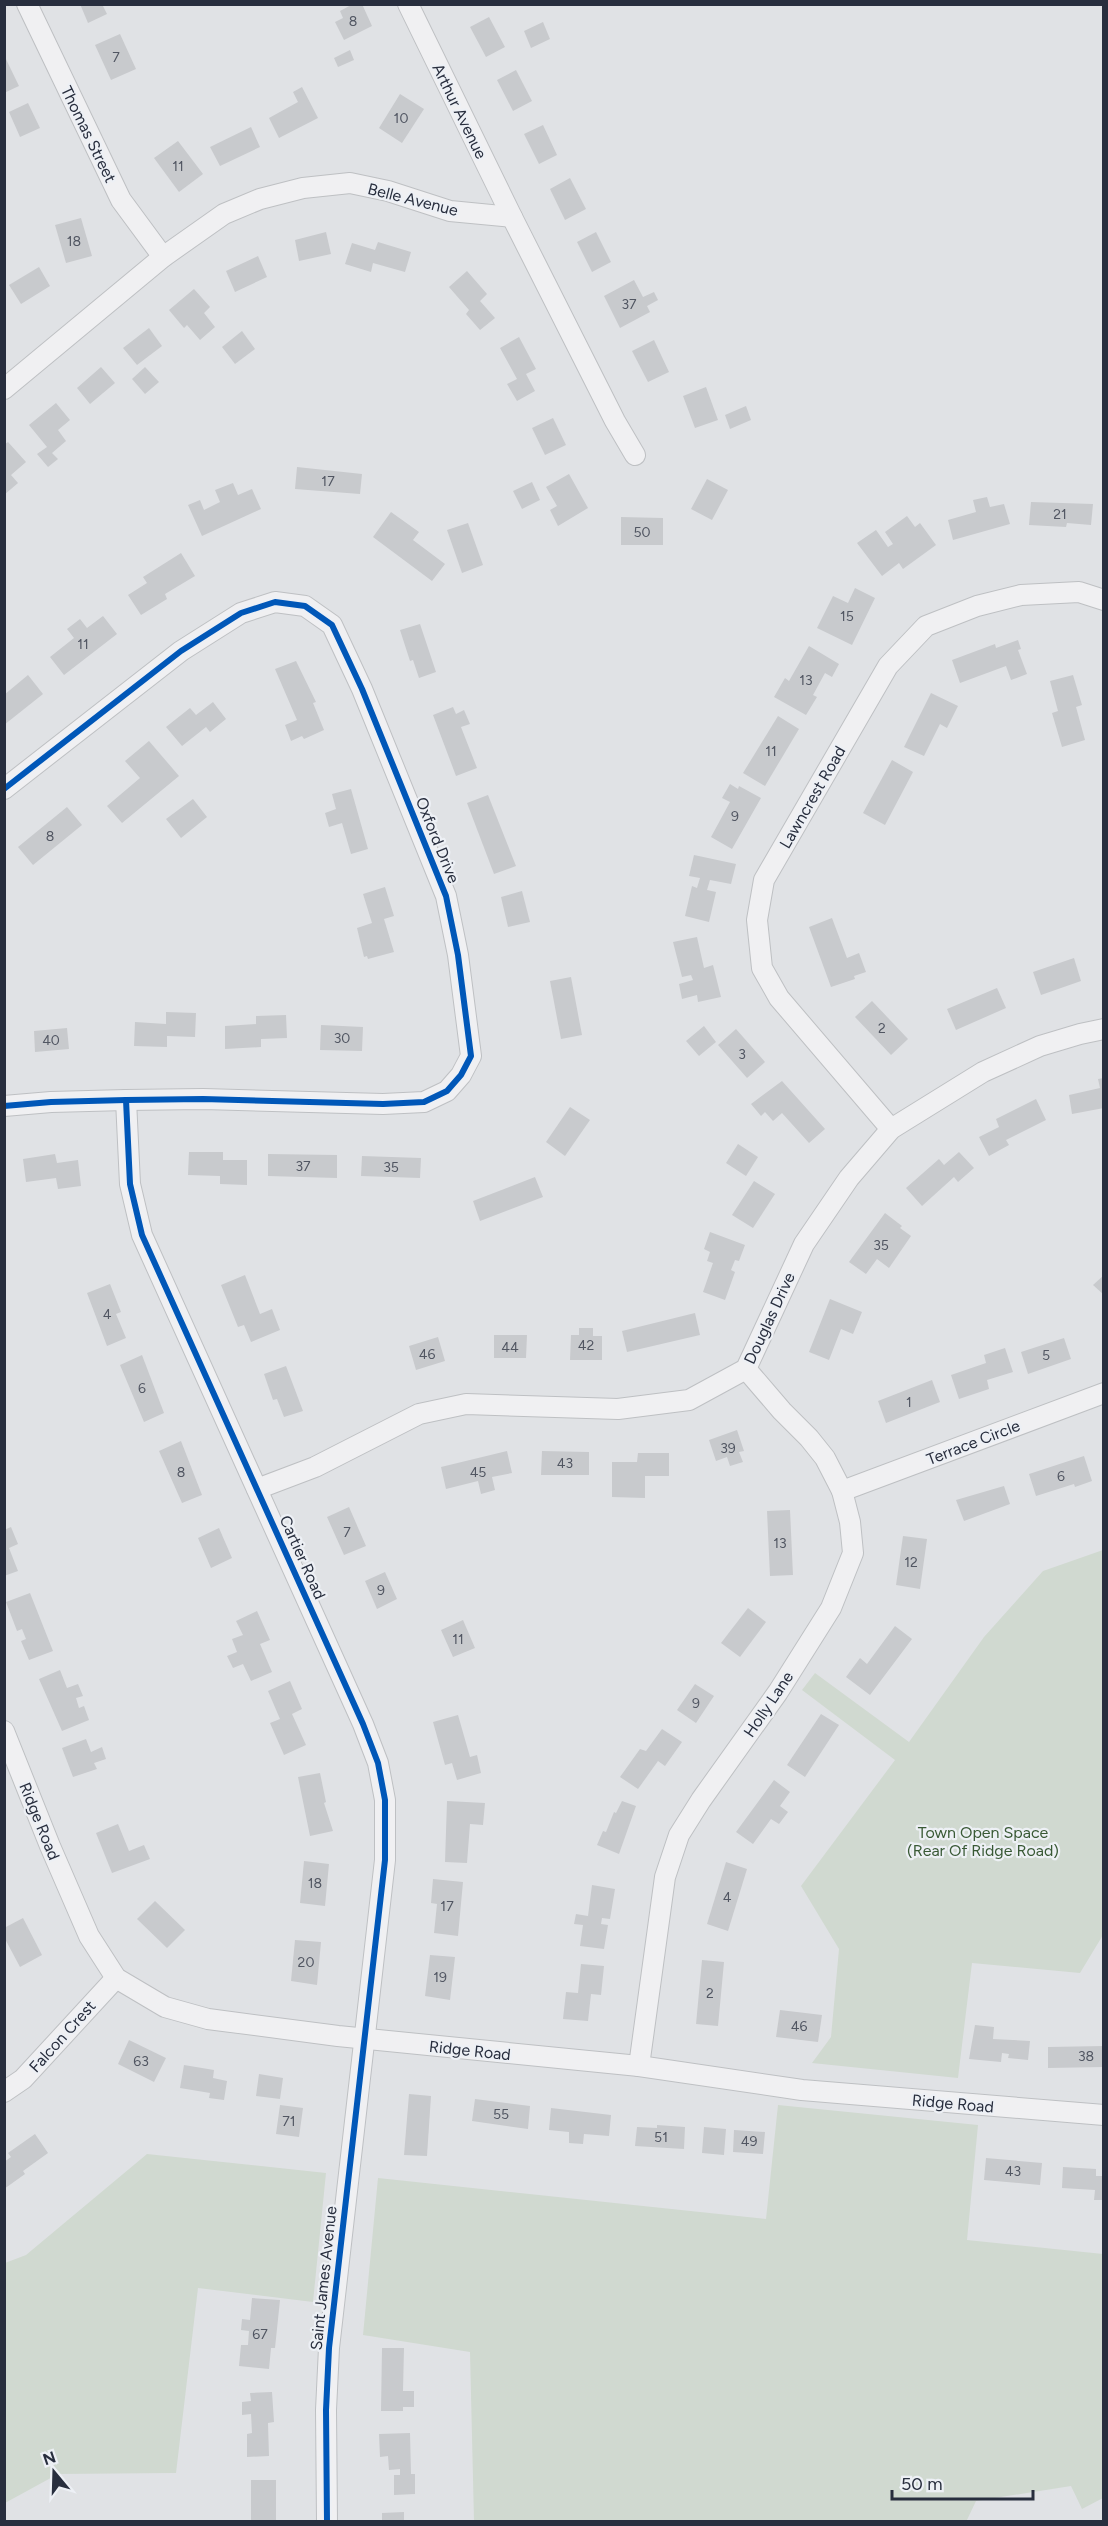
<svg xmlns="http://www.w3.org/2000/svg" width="1108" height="2526" font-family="Figtree,sans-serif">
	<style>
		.green { fill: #d0d9d0 }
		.building { fill: #c8cacd }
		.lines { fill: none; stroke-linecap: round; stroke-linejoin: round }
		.minor-casing { stroke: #bec0c3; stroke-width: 22 }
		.minor { stroke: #f0f0f2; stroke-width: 20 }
		.cycleway-casing { stroke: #edf0f5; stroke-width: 10 }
		.cycleway { stroke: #0057b8; stroke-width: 6 }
		.labels { text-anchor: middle; stroke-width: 4.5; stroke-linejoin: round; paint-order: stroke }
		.number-label { font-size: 14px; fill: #515662 }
		.street-label { font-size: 16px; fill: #282e3e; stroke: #edf0f5 }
		.park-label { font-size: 16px; fill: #395935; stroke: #edf0f5 }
	</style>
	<rect width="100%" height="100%" fill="#e0e2e5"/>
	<g class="green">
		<path d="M1103,1550V1935L1080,1973L972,1963L958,2078L812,2063L831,2037L839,1949L801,1886L895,1760L802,1690L815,1673L909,1742L984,1637L1043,1571Z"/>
		<path d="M778,2105L978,2125L967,2240L1103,2254V2498L1082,2509L1071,2486L976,2501L966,2522L474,2521L470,2352L363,2335L378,2178L766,2219Z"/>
		<path d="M147,2154L326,2173L313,2302L198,2288L176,2473L58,2474L5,2503V2263L26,2255Z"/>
	</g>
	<g class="building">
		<path d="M80,4H102L107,14L88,23Z"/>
		<path d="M353,4H362L372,26L344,40L335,22L343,18L340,11Z"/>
		<path d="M489,17L505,47L486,57L470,27Z"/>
		<path d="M543,22L550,39L531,48L524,31Z"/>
		<path d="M120,34L136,69L111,80L95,45Z"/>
		<path d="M350,50L354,60L338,67L334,58Z"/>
		<path d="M4,55L19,86L4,93Z"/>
		<path d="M516,70L532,101L513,111L497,80Z"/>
		<path d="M302,87L318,118L279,138L269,118L298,102L293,92Z"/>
		<path d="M400,94L424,109L402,143L379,128Z"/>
		<path d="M28,103L40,128L20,137L9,112Z"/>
		<path d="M543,125L557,155L539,164L524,134Z"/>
		<path d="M251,127L260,147L220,166L210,147Z"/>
		<path d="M178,141L203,174L179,192L154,158Z"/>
		<path d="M570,178L586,209L565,220L550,189Z"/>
		<path d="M81,218L92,256L66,263L55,225Z"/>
		<path d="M326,232L331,254L299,261L295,240Z"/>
		<path d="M596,232L611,262L592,272L577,242Z"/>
		<path d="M378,242L411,252L405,272L373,263L371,272L345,264L352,243L375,250Z"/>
		<path d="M258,256L267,277L235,292L226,271Z"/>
		<path d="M39,267L50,286L21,304L9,285Z"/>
		<path d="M467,271L487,294L480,301L495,318L480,330L466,314L469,310L449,287Z"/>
		<path d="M634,280L643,297L654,292L658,300L647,306L650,312L620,328L604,296Z"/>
		<path d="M194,289L210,307L204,313L215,327L200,340L187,325L184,328L169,310Z"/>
		<path d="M149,328L162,346L137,365L123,348Z"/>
		<path d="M242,331L255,349L235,364L222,347Z"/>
		<path d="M519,337L536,369L526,374L535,391L517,401L507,384L517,379L500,348Z"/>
		<path d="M654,340L669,372L648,382L632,351Z"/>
		<path d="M101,367L115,383L90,404L77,388Z"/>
		<path d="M145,367L159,382L145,394L132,379Z"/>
		<path d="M706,387L718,420L695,428L683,396Z"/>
		<path d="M56,403L70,420L58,430L66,441L52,453L58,459L48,467L37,454L47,447L29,425Z"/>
		<path d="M746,406L751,420L730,429L725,415Z"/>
		<path d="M553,418L566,445L545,455L532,428Z"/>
		<path d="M8,442L26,462L11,475L18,483L4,495V445Z"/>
		<path d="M297,467L362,474L360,494L295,489Z"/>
		<path d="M569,474L588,508L558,526L550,510L557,506L546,487Z"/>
		<path d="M707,479L728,490L712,520L691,509Z"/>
		<path d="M532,482L540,500L522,509L513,491Z"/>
		<path d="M233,483L238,495L252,489L261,509L202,536L188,505L200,500L204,510L220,502L215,490Z"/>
		<path d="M987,497L990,507L1004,504L1010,524L953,540L948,520L976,512L973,500Z"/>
		<path d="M1031,502L1093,504L1091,525L1067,523L1066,527L1029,525Z"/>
		<path d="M391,512L419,532L413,540L445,564L432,581L373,537Z"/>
		<path d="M907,516L915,527L920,523L936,545L903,569L899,563L882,576L857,543L876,530L888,547L893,544L885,532Z"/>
		<path d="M621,517L663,518V545H621Z"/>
		<path d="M468,523L483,565L462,573L447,530Z"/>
		<path d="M181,553L195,576L165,594L167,599L141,615L128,595L147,583L143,577Z"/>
		<path d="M855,588L875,598L852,645L817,628L833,596L848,603Z"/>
		<path d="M103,616L117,634L64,675L50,657L74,638L67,629L80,619L87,628Z"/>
		<path d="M420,624L436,672L419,678L413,660L410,661L400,630Z"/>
		<path d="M1018,640L1021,649L1018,650L1027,674L1011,680L1006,666L960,683L952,660L995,644L996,648Z"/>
		<path d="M809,646L839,664L832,677L825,673L813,695L817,697L806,715L774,697L785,678L789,681Z"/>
		<path d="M296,661L316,702L313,703L324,730L304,739L302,736L291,741L285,725L297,720L275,669Z"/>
		<path d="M28,675L43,694L4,725V695Z"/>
		<path d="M1073,675L1082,705L1076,707L1085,740L1062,747L1052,713L1058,711L1050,681Z"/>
		<path d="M931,693L958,706L947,728L940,724L924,756L904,747Z"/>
		<path d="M213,702L226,719L210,732L206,727L182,746L166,727L190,708L196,715Z"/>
		<path d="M453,707L456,714L464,710L470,724L461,727L477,768L456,776L433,715Z"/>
		<path d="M778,716L799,729L765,786L743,773Z"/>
		<path d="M149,741L179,776L122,823L107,806L140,778L125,761Z"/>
		<path d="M892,760L913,772L885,825L863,813Z"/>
		<path d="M730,784L738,789L739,786L761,798L732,849L711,837L730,802L722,798Z"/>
		<path d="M351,789L368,849L351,854L342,823L329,827L325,813L336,809L332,794Z"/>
		<path d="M488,795L516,866L494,874L467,803Z"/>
		<path d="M193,799L207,817L181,838L166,819Z"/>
		<path d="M67,807L82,825L33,865L18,847Z"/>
		<path d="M694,855L736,864L731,884L710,880L707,890L716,892L709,922L685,916L692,886L697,888L700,878L689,876Z"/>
		<path d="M385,887L394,916L384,919L394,952L368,959L367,956L364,957L357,928L372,923L363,894Z"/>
		<path d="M522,891L530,922L508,927L501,897Z"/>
		<path d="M832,918L847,958L859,953L866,972L854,976L855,979L831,987L809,927Z"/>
		<path d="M697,937L704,968L713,965L721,997L698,1002L697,995L682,999L679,984L693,980L691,975L682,977L673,942Z"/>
		<path d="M1074,958L1081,981L1041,995L1033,972Z"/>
		<path d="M571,977L582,1035L561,1039L550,981Z"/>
		<path d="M997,988L1006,1008L956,1030L947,1009Z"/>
		<path d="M872,1001L908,1039L891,1055L855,1017Z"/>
		<path d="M166,1012L196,1013L195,1037L167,1036V1047L134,1046L135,1022L166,1024Z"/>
		<path d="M286,1015L287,1038L261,1039V1047L225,1049V1026L256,1024V1016Z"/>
		<path d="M321,1025L363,1027L362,1051L320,1050Z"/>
		<path d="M704,1026L716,1042L699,1056L686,1041Z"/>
		<path d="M67,1028L69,1049L35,1052L34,1031Z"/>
		<path d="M736,1029L765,1062L747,1078L718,1045Z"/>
		<path d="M1104,1078V1108L1072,1114L1069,1095L1100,1088L1098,1079Z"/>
		<path d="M782,1081L825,1129L809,1143L782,1113L773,1121L765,1112L761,1116L751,1104Z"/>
		<path d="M1036,1099L1046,1120L1006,1140L1009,1145L989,1156L979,1137L999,1127L996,1119Z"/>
		<path d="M570,1107L590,1120L565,1156L546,1142Z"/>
		<path d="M738,1144L758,1157L746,1176L726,1163Z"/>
		<path d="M189,1152H223V1160H247V1185L220,1184V1176L188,1175Z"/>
		<path d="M959,1152L974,1168L958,1182L954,1177L922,1206L906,1188L939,1159L944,1165Z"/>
		<path d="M55,1154L57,1163L78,1160L81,1186L58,1189L56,1178L26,1182L23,1159Z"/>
		<path d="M268,1154L337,1155V1178L268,1176Z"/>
		<path d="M362,1156L421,1158L420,1178L361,1176Z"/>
		<path d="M535,1177L543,1197L480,1221L473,1201Z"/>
		<path d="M754,1181L775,1194L753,1228L732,1215Z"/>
		<path d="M885,1213L902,1226L900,1228L911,1236L889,1268L877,1259L866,1274L849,1262Z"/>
		<path d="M710,1232L745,1245L739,1261L735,1260L731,1270L735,1272L725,1300L703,1292L713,1263L707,1261L710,1252L704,1249Z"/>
		<path d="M245,1275L260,1314L272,1309L280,1330L251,1342L244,1325L238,1327L221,1285Z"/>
		<path d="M1104,1275V1295L1093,1285Z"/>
		<path d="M110,1284L121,1312L116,1314L126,1338L107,1346L87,1293Z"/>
		<path d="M830,1299L862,1312L853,1334L841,1329L829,1360L809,1352Z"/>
		<path d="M695,1313L700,1335L627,1352L622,1331Z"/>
		<path d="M579,1328H593V1336H602V1360H570L571,1335H579Z"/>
		<path d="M494,1335H527L526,1358H494Z"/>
		<path d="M438,1337L445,1361L416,1370L409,1346Z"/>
		<path d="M1064,1338L1071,1359L1028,1374L1021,1352Z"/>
		<path d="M1005,1348L1013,1372L987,1380L989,1389L959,1399L951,1375L986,1363L984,1355Z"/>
		<path d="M142,1355L164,1413L144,1422L120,1365Z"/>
		<path d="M286,1366L303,1411L284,1417L277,1399L273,1400L264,1374Z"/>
		<path d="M932,1380L940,1402L886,1423L878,1401Z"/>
		<path d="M737,1430L744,1451L739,1452L743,1462L730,1466L727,1457L716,1461L709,1440Z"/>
		<path d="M181,1441L202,1495L182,1503L159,1451Z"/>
		<path d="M507,1451L512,1473L492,1477L495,1490L481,1494L478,1481L446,1489L441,1467Z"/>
		<path d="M542,1451L589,1452V1475H541Z"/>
		<path d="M638,1453H669V1476H645V1498L612,1497V1462H637Z"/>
		<path d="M1084,1456L1092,1481L1075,1487L1074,1484L1036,1496L1029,1474Z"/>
		<path d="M1004,1486L1010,1504L964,1521L956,1500Z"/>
		<path d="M349,1507L366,1546L344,1555L327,1517Z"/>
		<path d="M790,1510L793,1575L770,1576L767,1511Z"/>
		<path d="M11,1527L18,1544L9,1548L18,1571L4,1576V1530Z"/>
		<path d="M219,1528L232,1558L211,1568L198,1538Z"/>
		<path d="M903,1536L927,1539L920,1589L896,1585Z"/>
		<path d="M385,1572L397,1599L377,1609L365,1581Z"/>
		<path d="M30,1593L53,1651L29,1660L21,1641L26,1639L22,1629L17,1631L6,1602Z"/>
		<path d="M748,1608L766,1622L740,1657L721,1643Z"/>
		<path d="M257,1611L270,1640L260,1644L272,1672L251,1681L243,1664L233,1668L227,1656L237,1652L232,1639L243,1635L236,1621Z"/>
		<path d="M463,1620L475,1648L453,1657L441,1630Z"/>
		<path d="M895,1626L912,1639L870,1695L846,1677L860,1658L867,1664Z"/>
		<path d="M60,1670L67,1688L78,1684L83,1696L76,1698L79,1708L84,1706L89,1720L62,1731L39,1679Z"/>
		<path d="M290,1681L302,1709L292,1714L306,1745L284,1755L270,1723L280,1719L268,1691Z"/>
		<path d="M695,1684L714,1696L696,1723L677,1710Z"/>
		<path d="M821,1714L839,1725L805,1777L787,1765Z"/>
		<path d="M458,1715L470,1757L477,1755L481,1773L457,1780L452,1763L445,1765L433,1722Z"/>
		<path d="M662,1729L682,1742L665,1766L658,1761L638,1789L620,1777L640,1749L646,1751Z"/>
		<path d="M86,1739L91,1752L102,1747L106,1759L94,1763L97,1769L73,1777L62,1748Z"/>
		<path d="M320,1773L326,1802L324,1803L333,1831L310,1836L298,1777Z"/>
		<path d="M774,1780L790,1792L780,1806L788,1812L779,1824L771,1819L753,1844L736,1832Z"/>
		<path d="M447,1801L485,1803L483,1825L470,1824L467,1863L445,1862Z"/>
		<path d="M622,1801L636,1806L619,1854L597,1845L603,1831L606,1832L614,1812L616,1813Z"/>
		<path d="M118,1824L129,1851L144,1845L150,1859L112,1873L96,1833Z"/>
		<path d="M304,1861L329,1864L325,1906L300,1903Z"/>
		<path d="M726,1862L747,1869L728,1931L707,1924Z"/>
		<path d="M433,1879L463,1882L458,1936L434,1933L437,1904L431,1903Z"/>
		<path d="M592,1885L615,1889L610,1919L602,1918L601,1924L608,1925L604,1949L580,1946L583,1925L574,1924L576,1914L588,1916Z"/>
		<path d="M155,1901L185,1930L167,1948L137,1919Z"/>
		<path d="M23,1918L42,1955L20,1967L4,1937V1928Z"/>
		<path d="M295,1940L321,1942L317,1985L291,1981Z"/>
		<path d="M430,1955L455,1957L450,2000L425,1996Z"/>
		<path d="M702,1960L724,1962L718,2026L696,2024Z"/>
		<path d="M581,1964L604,1966L601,1995L591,1994L588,2021L563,2019L566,1992L578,1993Z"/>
		<path d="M780,2010L822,2015L818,2042L776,2037Z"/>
		<path d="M975,2025L994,2027L993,2039L1030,2041L1028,2060L1008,2058L1009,2054L1002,2053L1001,2062L969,2059Z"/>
		<path d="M129,2040L166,2058L154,2082L118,2064Z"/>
		<path d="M1104,2046V2067L1048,2068V2047Z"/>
		<path d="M184,2065L214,2070L213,2078L227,2081L224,2100L209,2098L210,2093L180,2088Z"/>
		<path d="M259,2074L283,2078L280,2099L256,2096Z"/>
		<path d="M409,2094L431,2096L427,2156L404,2155Z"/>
		<path d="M475,2099L530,2106L528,2129L472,2121Z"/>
		<path d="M280,2105L303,2108L299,2137L276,2134Z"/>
		<path d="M551,2108L611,2115L609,2136L584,2134L583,2144L569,2143V2132L549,2130Z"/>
		<path d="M657,2125L685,2127L684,2149L635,2146L637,2127L657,2128Z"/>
		<path d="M704,2127L726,2129L724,2155L702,2153Z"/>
		<path d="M734,2130L765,2132L763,2154L733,2152Z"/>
		<path d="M35,2134L48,2153L23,2171L25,2174L4,2189V2162L11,2157L8,2153Z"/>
		<path d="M986,2158L1042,2163L1040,2185L984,2180Z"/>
		<path d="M1063,2167L1096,2169V2176H1104V2200H1094L1095,2190L1062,2188Z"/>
		<path d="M252,2298L280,2300L275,2348H271L269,2369L239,2366L241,2345H248L249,2331L241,2330L242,2319L250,2320Z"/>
		<path d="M382,2348H404L403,2391H414V2407H403V2411H381Z"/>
		<path d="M272,2392L274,2422L268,2423L269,2456L247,2457V2434L252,2433L251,2414L242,2415V2402L251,2401L250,2393Z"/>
		<path d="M410,2433L411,2474H415V2494L394,2495V2475H400V2469L389,2470L388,2456L380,2457L379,2434Z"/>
		<rect x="251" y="2480" width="25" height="42"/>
		<path d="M404,2512V2522H382V2513Z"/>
	</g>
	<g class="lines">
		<defs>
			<g id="minor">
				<path d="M27,4L121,200L163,257"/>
				<path d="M408,4L512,217L615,421L635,455"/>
				<path d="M4,389L163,257L224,214L260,199L303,188L350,183L388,191L450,211L512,217"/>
				<path d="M4,789L181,651L241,613L275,602L305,606L332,625L362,689L446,896L458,955L471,1056L461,1075L447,1091L424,1102L383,1104L203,1099L126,1100L51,1102L4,1106"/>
				<path d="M126,1100L130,1184L142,1235L363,1724L378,1763L385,1800V1860L329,2348L326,2410L327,2522"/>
				<path d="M891,1129L779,998L762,968L757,920L764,880L888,666L926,626L977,606L1021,595L1079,592L1104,600"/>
				<path d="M257,1489L315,1467L419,1414L466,1404L618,1409L689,1400L746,1369L804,1244L849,1178L891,1129L983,1072L1040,1046L1080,1034L1104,1029"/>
				<path d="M842,1491L1104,1393"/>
				<path d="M4,1731L50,1846L89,1936L116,1978L165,2007L208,2019L338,2036L639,2066L802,2090L1104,2115"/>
				<path d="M639,2066L665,1877L679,1835L701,1800L778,1692L831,1608L853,1553L850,1522L842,1491L825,1458L809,1438L782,1411L746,1369"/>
				<path d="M4,2092L23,2079L116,1978"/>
			</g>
		</defs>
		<use href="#minor" class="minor-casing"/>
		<use href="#minor" class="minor"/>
		<defs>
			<g id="cycleway">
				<path d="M4,789L181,651L241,613L275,602L305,606L332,625L362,689L446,896L458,955L471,1056L461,1075L447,1091L424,1102L383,1104L203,1099L126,1100L51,1102L4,1106"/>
				<path d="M126,1100L130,1184L142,1235L363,1724L378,1763L385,1800V1860L329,2348L326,2410L327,2522"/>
			</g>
		</defs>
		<use href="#cycleway" class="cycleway-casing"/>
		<use href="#cycleway" class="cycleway"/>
	</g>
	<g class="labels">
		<g class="number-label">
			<text x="353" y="26">8</text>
			<text x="116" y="62">7</text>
			<text x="401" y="123">10</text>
			<text x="178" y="171">11</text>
			<text x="74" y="246">18</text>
			<text x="629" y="309">37</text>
			<text x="328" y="486">17</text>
			<text x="1060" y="519">21</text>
			<text x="642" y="537">50</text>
			<text x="847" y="621">15</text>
			<text x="83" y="649">11</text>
			<text x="806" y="685">13</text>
			<text x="771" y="756">11</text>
			<text x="735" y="821">9</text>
			<text x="50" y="841">8</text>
			<text x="882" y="1033">2</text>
			<text x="342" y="1043">30</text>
			<text x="51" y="1045">40</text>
			<text x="742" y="1059">3</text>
			<text x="303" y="1171">37</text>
			<text x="391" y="1172">35</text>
			<text x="881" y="1250">35</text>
			<text x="107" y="1319">4</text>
			<text x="586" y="1350">42</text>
			<text x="510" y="1352">44</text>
			<text x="427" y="1359">46</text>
			<text x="1046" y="1360">5</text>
			<text x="142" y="1393">6</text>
			<text x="909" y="1407">1</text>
			<text x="728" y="1453">39</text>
			<text x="565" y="1468">43</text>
			<text x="181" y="1477">8</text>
			<text x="478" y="1477">45</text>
			<text x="1061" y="1481">6</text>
			<text x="347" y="1537">7</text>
			<text x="780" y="1548">13</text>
			<text x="911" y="1567">12</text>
			<text x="381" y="1595">9</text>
			<text x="458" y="1644">11</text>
			<text x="696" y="1708">9</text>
			<text x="315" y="1888">18</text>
			<text x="727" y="1902">4</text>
			<text x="447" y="1911">17</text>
			<text x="306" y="1967">20</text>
			<text x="440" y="1982">19</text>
			<text x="710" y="1998">2</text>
			<text x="799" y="2031">46</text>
			<text x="1086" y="2061">38</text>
			<text x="141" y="2066">63</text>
			<text x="501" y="2119">55</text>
			<text x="289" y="2126">71</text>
			<text x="661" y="2142">51</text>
			<text x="749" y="2146">49</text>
			<text x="1013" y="2176">43</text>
			<text x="260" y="2339">67</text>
		</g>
		<g class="street-label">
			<text transform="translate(460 111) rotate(64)" y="6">Arthur Avenue</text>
			<text transform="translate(89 134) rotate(64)" y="6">Thomas Street</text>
			<text transform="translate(413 199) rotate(14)" y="6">Belle Avenue</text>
			<text transform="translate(812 797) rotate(-60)" y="6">Lawncrest Road</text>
			<text transform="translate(438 840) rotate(68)" y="6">Oxford Drive</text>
			<text transform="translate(769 1318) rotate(-65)" y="6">Douglas Drive</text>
			<text transform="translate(973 1442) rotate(-21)" y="6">Terrace Circle</text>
			<text transform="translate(303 1557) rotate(66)" y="6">Cartier Road</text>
			<text transform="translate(768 1704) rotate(-56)" y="6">Holly Lane</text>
			<text transform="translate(40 1821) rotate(68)" y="6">Ridge Road</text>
			<text transform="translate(62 2036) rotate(-48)" y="6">Falcon Crest</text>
			<text transform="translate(470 2050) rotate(6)" y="6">Ridge Road</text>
			<text transform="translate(953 2103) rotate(5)" y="6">Ridge Road</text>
			<text transform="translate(323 2278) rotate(-84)" y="6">Saint James Avenue</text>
		</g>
		<g class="park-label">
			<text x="983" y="1838">Town Open Space<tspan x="983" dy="18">(Rear Of Ridge Road)</tspan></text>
		</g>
	</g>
	<rect width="1108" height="2526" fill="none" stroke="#282e3e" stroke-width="12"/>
	<g transform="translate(54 2472) rotate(341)" stroke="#edf0f5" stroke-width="4.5" paint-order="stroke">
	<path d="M0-4.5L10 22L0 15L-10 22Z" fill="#282e3e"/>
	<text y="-9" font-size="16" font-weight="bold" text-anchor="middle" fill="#282e3e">N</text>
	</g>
	<path d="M892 2490v9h141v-9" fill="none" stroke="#282e3e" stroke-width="3"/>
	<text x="901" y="2490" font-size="18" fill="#282e3e" stroke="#edf0f5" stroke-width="4.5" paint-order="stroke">50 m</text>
</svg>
